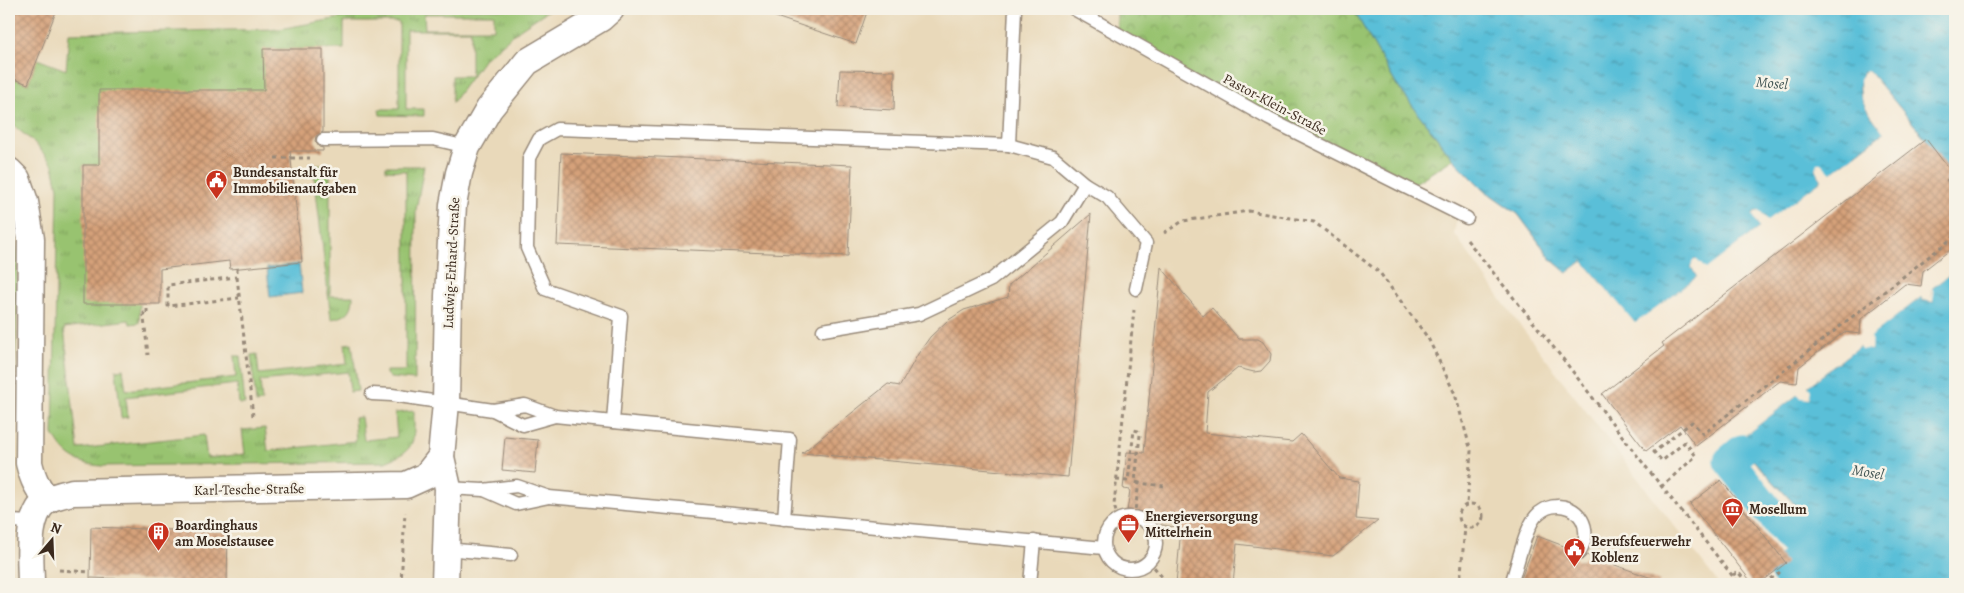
<svg xmlns="http://www.w3.org/2000/svg" width="1964" height="593" font-family="Alegreya,serif">
	<style>
		.built { fill: #e9d9ba }
		.grass { fill: url(#grass-tufts); stroke: #6a7647; fill-rule: evenodd }
		.park { fill: url(#park-crowns); stroke: #6a7647 }
		.water { fill: url(#water-ripples); stroke: #4a747b }
		.pier { fill: #f5e9d5 }
		.lines { fill: none; stroke-linecap: round; stroke-linejoin: round }
		.canal { stroke: #5abfd8; stroke-width: 31 }
		.building { fill: url(#building-cross-hatch) }
		.lane-casing { stroke: #988a7a; stroke-width: 15 }
		.street-casing { stroke: #988a7a; stroke-width: 29 }
		.path { stroke: #988a7a; stroke-width: 3; stroke-dasharray: 4 4; stroke-linecap: butt }
		.lane { stroke: #fff; stroke-width: 12 }
		.street { stroke: #fff; stroke-width: 26 }
		.labels { text-anchor: middle; stroke-width: 5; stroke-linejoin: round; paint-order: stroke }
		.street-label { font-size: 14px; fill: #3b2a1e; stroke: #f7f3e8 }
		.poi-label { font-size: 14px; font-weight: bold; fill: #3b2a1e; stroke: #f7f3e8; text-anchor: start }
		.water-label { font-size: 15px; font-style: italic; fill: #445756; stroke: #f7f3e8 }
	</style>
	<defs>
		<pattern id="grass-tufts" width="24" height="20" patternUnits="userSpaceOnUse" patternTransform="scale(1.25)"><rect width="24" height="20" fill="#98c370"/><path d="M3 7l-1-3M5 7V3M7 7l1-3M15 17l-1-3M17 17v-4M19 17l1-3" fill="none" stroke="#7d9f5b"/></pattern>
		<pattern id="park-crowns" width="20" height="18" patternUnits="userSpaceOnUse" patternTransform="scale(1.25)"><rect width="20" height="18" fill="#98c370"/><path d="M2 6a3 3 0 1 1 6 0M12 15a3 3 0 1 1 6 0" fill="none" stroke="#7d9f5b"/></pattern>
		<pattern id="water-ripples" width="26" height="14" patternUnits="userSpaceOnUse" patternTransform="scale(1.25)"><rect width="26" height="14" fill="#5abfd8"/><path d="M2 4q2-2 4 0t4 0M15 11q2-2 4 0t4 0" fill="none" stroke="#4c9baf"/></pattern>
		<pattern id="building-cross-hatch" width="8" height="8" patternUnits="userSpaceOnUse" patternTransform="scale(1.25)"><rect width="8" height="8" fill="#d5a17a"/><path d="M0 0l8 8M0 8l8-8" fill="none" stroke="#ae8363"/></pattern>
	</defs>
	<rect width="100%" height="100%" fill="#f7f3e8"/>
	<filter id="ink" filterUnits="userSpaceOnUse"><feTurbulence type="fractalNoise" baseFrequency=".02" numOctaves="2"/><feDisplacementMap in="SourceGraphic" scale="10" xChannelSelector="R" yChannelSelector="G"/><feConvolveMatrix kernelMatrix="1 2 1 2 8 2 1 2 1" color-interpolation-filters="sRGB"/></filter>
	<filter id="wash" filterUnits="userSpaceOnUse"><feTurbulence type="fractalNoise" baseFrequency=".0096" numOctaves="4" result="noise"/><feDisplacementMap in="SourceGraphic" scale="20" xChannelSelector="R" yChannelSelector="G"/><feGaussianBlur stdDeviation="1.12" result="paint"/><feColorMatrix in="noise" values="0 0 0 0 0 0 0 0 0 0 0 0 0 0 0 0 0 1.4 0 .05"/><feComposite in="paint" operator="in"/></filter>
	<g filter="url(#wash)">
		<rect width="100%" height="100%" fill="#f5e9d5"/>
		<path class="built" d="M9,9H1117V38L1457,219L1454,233L1512,315L1719,584H9Z"/>
		<g class="grass">
			<path d="M390,9H550L520,29L484,59L452,103V76H471V30H406V109H424V116L380,115L379,109H399V22H344V49H264V104L111,165H84L140,304L139,323L130,324L129,320L64,328L78,449L204,435L207,458L245,454L242,430L265,428L268,451L356,441L354,418L361,417L364,440L397,437L395,413L414,411C414,442 417,450 385,462L102,466C77,464 65,456 53,434L58,188L53,165L35,143L9,122V77L28,84L37,59L66,70L69,33L279,29ZM424,14H494V29H425Z"/>
			<path d="M313,165H330V296H353C353,312 346,317 331,319Z"/>
			<path d="M386,166H424L416,210L415,380L390,378L386,374V371H406V171L386,170Z"/>
			<path d="M9,202L18,256L15,377L9,384Z"/>
			<path d="M352,343L358,391L350,392L348,372L260,381L262,402L256,403L251,355L257,354L259,374L347,364L345,344Z"/>
			<path d="M234,356H240L245,404H239L237,384L126,397L128,417L121,418L116,370L123,369L126,390L236,377Z"/>
			<path d="M9,420H13L14,490L9,499Z"/>
		</g>
		<path class="park" d="M1117,9H1353L1396,84L1453,159L1404,190L1117,37Z"/>
		<g class="water">
			<path d="M1353,9H1955V192L1945,180L1926,139L1869,71L1863,72C1862,77 1859,83 1860,88C1860,105 1875,120 1884,132L1830,174L1819,163L1815,169L1822,180L1768,221L1757,211L1753,213L1759,228L1706,270L1695,259L1691,266L1697,277L1635,324L1583,261L1567,273L1552,260L1518,214L1484,190L1453,159L1396,84Z"/>
			<path d="M299,264L302,293L270,297L267,268Z"/>
			<path d="M1955,270V584H1870L1736,442L1797,395L1809,399L1808,386L1859,346L1871,350L1869,337L1921,297L1923,300L1933,302L1931,289Z"/>
		</g>
		<g class="pier">
			<path d="M1866,70L1869,71L1953,174L1946,180L1955,192V194L1943,180L1949,173L1867,73L1863,79L1864,96L1868,106L1886,131V134L1831,176L1829,175L1820,165H1818L1817,168L1824,179L1823,182L1769,223L1756,214L1761,229L1707,272H1704L1694,262L1693,265L1700,275L1699,278L1636,326L1633,325L1582,264L1568,275L1567,273L1583,261L1635,323L1697,277L1691,266L1693,260H1697L1706,269L1759,228L1753,215L1755,212L1759,211L1768,220L1822,180L1815,169L1817,163H1821L1831,173L1884,133L1865,106L1861,97L1860,79Z"/>
			<path d="M1955,268V270L1932,288L1934,293L1933,302L1923,300L1921,297L1870,337L1872,341L1871,350L1861,349L1859,346L1808,386L1811,390L1809,399L1800,398L1797,395L1734,444L1735,440L1796,393L1807,396L1806,384L1857,344L1869,348L1868,336L1919,295L1931,299L1932,293L1929,287Z"/>
		</g>
		<g class="lines">
			<g class="canal">
				<path d="M1742,450L1729,461L1827,584"/>
				<path d="M1798,528L1867,584"/>
				<path d="M1795,584L1784,570L1794,563L1811,584"/>
			</g>
		</g>
		<g id="blocks">
			<g class="building">
				<path d="M9,9H57L28,84L9,77Z"/>
				<path d="M764,9H868L856,44L764,13Z"/>
				<path d="M263,49H323V132L316,136L315,141L319,147L323,148V151H290L302,262L230,269L229,261L160,269V304H83V165H99V90H264Z"/>
				<path d="M840,70L895,71L894,110L838,107Z"/>
				<path d="M1926,139L1953,174L1946,180L1955,192V246L1923,271L1921,286L1905,284L1861,319L1860,334L1844,332L1799,367L1797,383L1780,381L1696,446L1680,425L1646,451L1602,394L1664,346L1662,343Z"/>
				<path d="M561,153L852,165L848,256L557,245Z"/>
				<path d="M1091,214L1068,477L802,453L888,384L900,386L918,354L930,337L947,321L964,310L1008,297L1009,285Z"/>
				<path d="M1161,267L1203,316L1212,308L1239,339H1258L1263,342L1271,354L1270,361L1261,371L1254,372L1238,368L1208,392L1205,433L1292,442L1301,434L1339,478L1359,481L1356,519L1378,521L1333,556L1237,544L1233,584H1176L1181,528L1126,519L1130,490L1123,489L1127,452L1144,453Z"/>
				<path d="M505,437L538,440L535,473L502,470Z"/>
				<path d="M1721,480L1786,563L1759,584H1753L1690,504Z"/>
				<path d="M91,527L228,532L227,584H176V581L90,578Z"/>
				<path d="M1537,536L1572,549V554L1577,560H1582L1587,555L1660,581L1659,584H1519Z"/>
			</g>
		</g>
	</g>
	<g filter="url(#ink)">
		<use href="#blocks" fill-opacity="0" stroke="#988a7a" stroke-width="1"/>
		<g class="lines">
			<defs>
				<g id="lane">
					<path d="M1074,9L1269,119L1467,218"/>
					<path d="M323,140L433,139L467,147"/>
					<path d="M1085,184L1107,197L1146,243L1136,289"/>
					<path d="M823,330L919,314L991,280L1062,222L1085,184L1053,157L1009,145"/>
					<path d="M372,394L392,395L493,410L523,425L555,416"/>
					<path d="M493,410L525,405L555,416L613,422"/>
					<path d="M448,488L483,490L517,486L549,497L1104,548"/>
					<path d="M484,490L516,504L549,497"/>
					<circle cx="1130" cy="543" r="26"/>
					<path d="M784,519L790,439L613,422L621,316L545,289L527,248L529,158L539,139L557,129L1009,145L1015,9"/>
					<path d="M9,521L32,522"/>
					<path d="M446,549L511,555"/>
					<path d="M1030,584L1034,541"/>
					<path d="M1511,584C1517,567 1525,528 1536,516C1555,495 1589,509 1585,538C1585,542 1581,548 1580,552"/>
				</g>
				<g id="street">
					<path d="M9,171L17,179L25,202L31,239L29,463C33,479 37,488 48,500"/>
					<path d="M31,584C31,559 25,518 46,501C53,496 64,494 73,492L406,485L426,476L441,457"/>
					<path d="M445,584L448,488L441,457L446,403L448,296L453,205L459,173L467,147L489,109L527,62L601,18L611,9"/>
				</g>
			</defs>
			<use href="#lane" class="lane-casing"/>
			<use href="#street" class="street-casing"/>
			<g class="path">
				<path d="M275,158H310"/>
				<path d="M1164,233L1183,221L1249,211L1314,222L1380,273L1428,338L1455,394L1471,451L1467,504"/>
				<path d="M1467,240L1563,359L1639,458L1739,584"/>
				<path d="M237,268V277L168,285V306L239,298"/>
				<path d="M237,277L253,416"/>
				<path d="M147,309V314L144,313V318L148,355"/>
				<path d="M1116,480L1128,481L1134,430L1138,431L1140,435L1135,482L1139,483"/>
				<path d="M1661,487L1696,456L1685,442L1662,461L1654,452L1692,422L1703,434L1955,236"/>
				<circle cx="1471" cy="516" r="12"/>
				<path d="M1134,517L1139,483L1164,486"/>
				<path d="M1118,519L1114,505L1134,310"/>
				<path d="M1149,561L1163,578L1162,584"/>
				<path d="M59,570L90,572"/>
				<path d="M1733,575L1738,572L1748,584"/>
				<path d="M401,584L405,512"/>
				<path d="M1120,584L1128,569"/>
				<path d="M1460,584L1465,527"/>
				<path d="M1764,584L1779,573L1776,571"/>
			</g>
			<use href="#lane" class="lane"/>
			<use href="#street" class="street"/>
		</g>
	</g>
	<defs>
		<symbol id="civic-pin" viewBox="-11 -11 22 30"><path d="M0 17L-7.5 6A9.5 9.5 0 1 1 7.5 6Z" fill="#c8321e" stroke="#f7f3e8"/><path d="M-.6-6.5H3V-4.5H.6V-3L4-1V1h2V6H-6V1h2V-1L-.6-3ZM-1.2 2.5V6h2.4V2.5Z" fill="#fff"/></symbol>
		<symbol id="museum-pin" viewBox="-11 -11 22 30"><path d="M0 17L-7.5 6A9.5 9.5 0 1 1 7.5 6Z" fill="#c8321e" stroke="#f7f3e8"/><path d="M0-6L6-3V-2H-6V-3ZM-5-1h2V3h-2ZM-1-1h2V3h-2ZM3-1h2V3H3ZM-6 4H6V6H-6Z" fill="#fff"/></symbol>
		<symbol id="office-pin" viewBox="-11 -11 22 30"><path d="M0 17L-7.5 6A9.5 9.5 0 1 1 7.5 6Z" fill="#c8321e" stroke="#f7f3e8"/><path d="M-6-3h4V-5.5h4V-3h4V5H-6ZM-1-4.5V-3h2v-1.5ZM-6 0V1H6V0Z" fill="#fff"/></symbol>
		<symbol id="building-pin" viewBox="-11 -11 22 30"><path d="M0 17L-7.5 6A9.5 9.5 0 1 1 7.5 6Z" fill="#c8321e" stroke="#f7f3e8"/><path d="M-4-6H4V6H1V3H-1V6H-4ZM-2.5-4.3h1.7v1.8h-1.7ZM.8-4.3h1.7v1.8H.8ZM-2.5-1h1.7V.8h-1.7ZM.8-1h1.7V.8H.8Z" fill="#fff"/></symbol>
	</defs>
	<g fill-rule="evenodd">
		<use href="#civic-pin" x="204" y="168" width="25" height="34"/>
		<use href="#museum-pin" x="1720" y="496" width="25" height="34"/>
		<use href="#office-pin" x="1116" y="512" width="25" height="34"/>
		<use href="#building-pin" x="146" y="520" width="25" height="34"/>
		<use href="#civic-pin" x="1562" y="536" width="25" height="34"/>
	</g>
	<g class="labels">
		<g class="street-label">
			<text transform="translate(1275 104) rotate(28)" y="5">Pastor-Klein-Straße</text>
			<text transform="translate(451 263) rotate(-87)" y="5">Ludwig-Erhard-Straße</text>
			<text transform="translate(249 489) rotate(-1)" y="5">Karl-Tesche-Straße</text>
		</g>
		<g class="poi-label">
			<text x="233" y="177">Bundesanstalt für<tspan x="233" dy="16">Immobilienaufgaben</tspan></text>
			<text x="1749" y="514">Mosellum</text>
			<text x="1145" y="521">Energieversorgung<tspan x="1145" dy="16">Mittelrhein</tspan></text>
			<text x="175" y="530">Boardinghaus<tspan x="175" dy="16">am Moselstausee</tspan></text>
			<text x="1591" y="546">Berufsfeuerwehr<tspan x="1591" dy="16">Koblenz</tspan></text>
		</g>
		<g class="water-label">
			<text transform="translate(1772 83) rotate(5)" y="5">Mosel</text>
			<text transform="translate(1868 472) rotate(10)" y="5">Mosel</text>
		</g>
	</g>
	<rect width="1964" height="593" fill="none" stroke="#f7f3e8" stroke-width="30"/>
	<g transform="translate(52 540) rotate(19)" stroke="#f7f3e8" stroke-width="4" paint-order="stroke">
	<path d="M0-4L9 19L0 12L-9 19Z" fill="#3b2a1e"/>
	<text y="-8" font-size="14" font-weight="bold" text-anchor="middle" fill="#3b2a1e">N</text>
	</g>
</svg>
